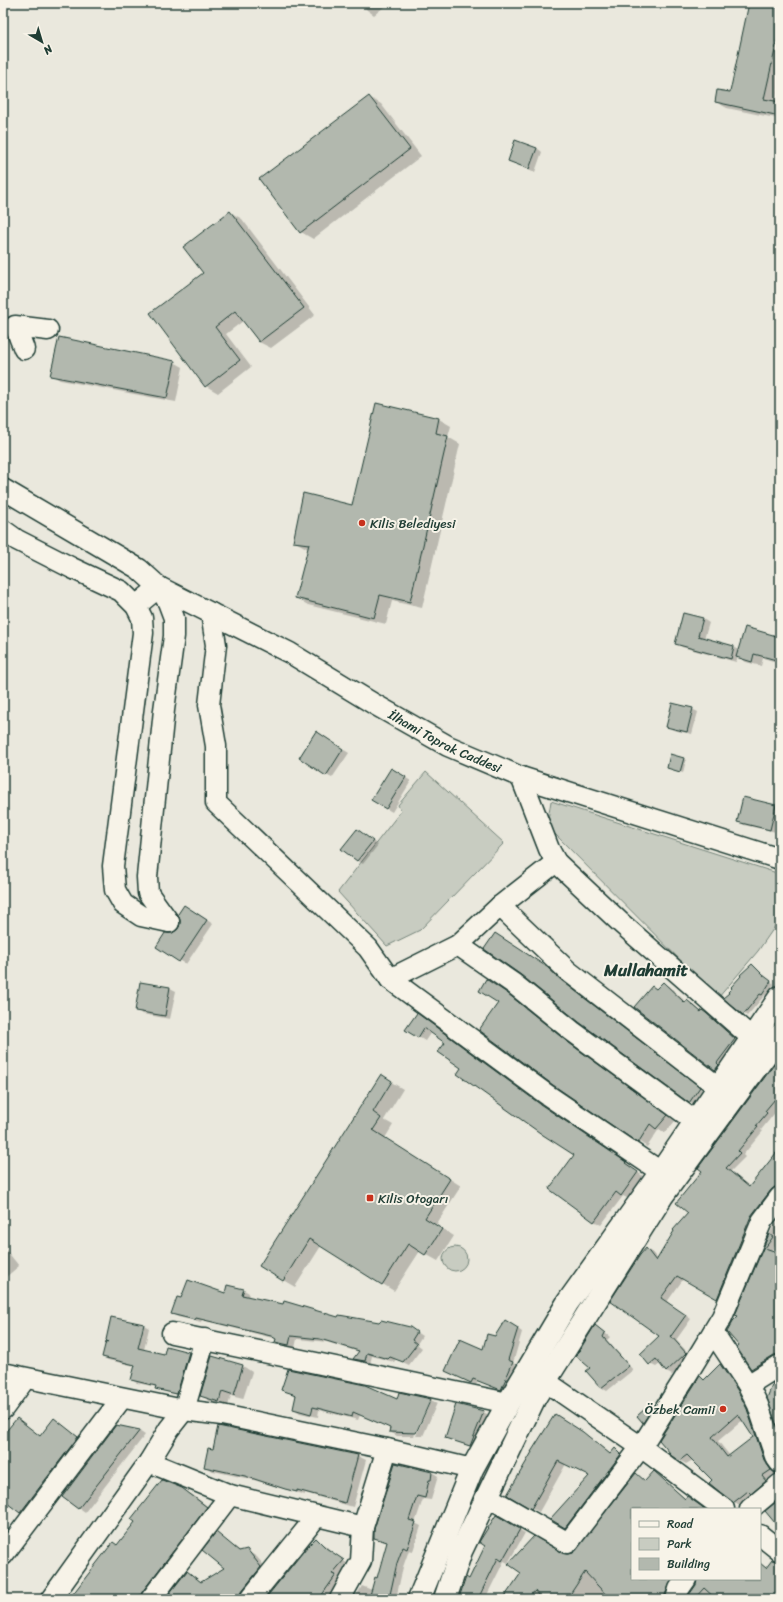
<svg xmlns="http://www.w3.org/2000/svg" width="783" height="1602" font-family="Sriracha,sans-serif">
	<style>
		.green { fill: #c8ccc1; stroke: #74847a }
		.shadow { fill: #0003; fill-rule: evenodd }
		.building { fill: #b2b8ae; stroke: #1f3d34; fill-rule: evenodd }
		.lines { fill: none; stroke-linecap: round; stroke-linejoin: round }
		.minor-casing { stroke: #1f3d34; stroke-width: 23 }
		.major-casing { stroke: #1f3d34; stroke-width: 25 }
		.minor { stroke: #f7f3e8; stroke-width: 20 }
		.major { stroke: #f7f3e8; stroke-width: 22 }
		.poi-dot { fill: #c8321e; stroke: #f7f3e8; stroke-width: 1.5 }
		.labels { text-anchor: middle; stroke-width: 4; stroke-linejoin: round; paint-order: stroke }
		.poi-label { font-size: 13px; fill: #1f3d34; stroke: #f7f3e8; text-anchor: start }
		.street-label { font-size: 13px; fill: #1f3d34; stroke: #f7f3e8 }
		.district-label { font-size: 17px; font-weight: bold; fill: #1f3d34; stroke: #f7f3e8 }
	</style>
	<rect width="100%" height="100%" fill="#eae8dd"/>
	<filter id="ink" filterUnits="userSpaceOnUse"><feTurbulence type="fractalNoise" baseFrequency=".025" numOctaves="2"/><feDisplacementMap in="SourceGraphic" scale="8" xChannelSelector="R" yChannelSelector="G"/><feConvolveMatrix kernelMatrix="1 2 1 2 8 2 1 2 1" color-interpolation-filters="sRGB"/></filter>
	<g filter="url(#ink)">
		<g class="green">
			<path d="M426,772L504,843L420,930L387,946L338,892L401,811L398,805Z"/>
			<path d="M551,801L780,874V919L758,951L718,998L547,826Z"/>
			<circle cx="455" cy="1259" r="12"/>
		</g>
		<g class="shadow">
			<path d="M361,3H389L374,15L367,10Z"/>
			<path d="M751,3H780V83L776,103H780V119L727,108L716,102L731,93Z"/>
			<path d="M369,97L381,104L421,156L313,239L301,232L261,179Z"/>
			<path d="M537,148L542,152L535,172L509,161Z"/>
			<path d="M230,212L242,219L315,315L271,348L259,342L243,321L226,334L251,367L218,393L206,386L204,273Z"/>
			<path d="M174,362L183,367L176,402L60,380L51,375Z"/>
			<path d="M376,404L439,419L451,426L448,437L460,444L422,608L392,601L386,624L308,605L296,598L308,549L294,541L353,506Z"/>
			<path d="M684,614L703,619L709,623L704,639L734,647L739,650L780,638V663L763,658L761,666L746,662L738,657L736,662L682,647L676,643Z"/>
			<path d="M692,709L698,712L692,734L673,730L667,726Z"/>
			<path d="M322,736L349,753L332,778L326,775Z"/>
			<path d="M683,759L686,760L683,773L668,768Z"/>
			<path d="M391,769L411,781L392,812L372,800Z"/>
			<path d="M743,798L776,806L780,808V817L776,832L744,825L738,821Z"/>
			<path d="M357,830L378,845L363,864L357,860Z"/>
			<path d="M190,909L213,924L186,964L158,947L180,928Z"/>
			<path d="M502,938L553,972L568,985L705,1092L696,1106L580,1021Z"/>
			<path d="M752,965L774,984L766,996L765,995L747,1016L725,998L731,993Z"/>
			<path d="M487,980L516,999L574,1046L675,1121L665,1133L659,1129L647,1147L553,1084Z"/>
			<path d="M141,983L170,988L176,991L170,1019L142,1014L136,1010Z"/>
			<path d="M663,983L670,987L686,1002L687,1001L694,1005L702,1012L713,1018L742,1043L723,1073L635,1007Z"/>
			<path d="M425,1019L547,1109L632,1167V1168L644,1177L629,1199L623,1196L601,1225L594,1221L575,1155L463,1068L447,1043L431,1032L425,1041L407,1030Z"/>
			<path d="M780,1060V1111L778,1109L761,1130L763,1131L743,1155L745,1157L731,1171L750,1187L780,1150V1191L723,1301L684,1278L667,1302L691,1319L676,1340L692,1357L672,1375L666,1372L660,1364L656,1367L650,1364L661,1336L647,1249L652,1252L658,1260L689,1213L704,1171Z"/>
			<path d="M381,1076L403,1089L384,1120L393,1125L385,1138L461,1186L436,1225L454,1236L438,1261L420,1251L394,1291L321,1246L295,1287L283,1280Z"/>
			<path d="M780,1218V1238L766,1258L761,1255L773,1227Z"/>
			<path d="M3,1246L19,1266L6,1277L3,1275Z"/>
			<path d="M780,1260V1358L758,1372L752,1369L738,1348L740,1346V1316Z"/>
			<path d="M244,1290L249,1293L248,1297L339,1318L416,1332L422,1336L417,1344L422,1348L409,1365L396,1359L394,1362L372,1356L370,1364L360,1362L354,1359L359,1352L327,1342L297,1339L295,1348L282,1344L276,1341L277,1339L202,1320L201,1322L178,1317L172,1314L182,1299L226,1294Z"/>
			<path d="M511,1324L522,1332L513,1363L518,1366L507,1392L478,1381L476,1385L452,1374L484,1350L495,1338Z"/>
			<path d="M144,1325L149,1328L144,1350L165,1355L167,1347L189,1353L194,1356L182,1396L162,1391L157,1387L137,1383L132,1380L135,1366L108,1360L103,1357L111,1343Z"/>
			<path d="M601,1330L610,1337L607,1340L633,1370L607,1391L602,1388L588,1371L592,1368Z"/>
			<path d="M213,1357L243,1366L252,1372L243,1399L231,1396L228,1406L210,1401L201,1396Z"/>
			<path d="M720,1365L727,1369L754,1414L771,1464L777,1474L768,1480L772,1485L741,1506L734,1502L693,1460L686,1464L679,1460L700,1377L705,1380ZM743,1420L754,1437L730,1456L718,1441Z"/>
			<path d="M282,1390L398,1400H431L437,1403L423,1436H416L431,1400H429L414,1436H397L390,1432L391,1428L360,1415L358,1420L319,1410L318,1417L300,1413L294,1409L297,1396Z"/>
			<path d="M646,1409L652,1414L646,1423L643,1422Z"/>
			<path d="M483,1412L489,1415L476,1449L446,1437Z"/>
			<path d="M54,1420L85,1442L28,1517L3,1498V1437L24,1424L41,1437Z"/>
			<path d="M562,1420L590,1438L611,1454L615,1450L628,1459L572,1531L551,1519L591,1476L566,1464L539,1512L509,1494Z"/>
			<path d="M116,1426L139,1431L145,1435L85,1512L63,1496Z"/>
			<path d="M219,1427L358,1456L366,1460L353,1507L305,1493V1495L254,1480L213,1471L205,1467L214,1451Z"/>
			<path d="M396,1464L432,1472L438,1476L431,1500L423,1499L415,1523L421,1526L413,1551L409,1550L403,1567L396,1599H354L362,1586L372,1590L378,1579L388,1543L375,1537Z"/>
			<path d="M654,1472L686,1499L704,1509H632V1579H678L672,1589L668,1587L650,1599H543L538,1594L532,1599H504L562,1554H574L636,1474L645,1481Z"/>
			<path d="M182,1489L193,1495L216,1513L152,1599H70L114,1543L118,1545Z"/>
			<path d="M496,1516L525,1533L508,1563L504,1561L485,1599H467Z"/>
			<path d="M216,1534L242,1552L246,1550L257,1557L271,1574L251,1599H167L187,1572L202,1582L226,1568Z"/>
			<path d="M316,1540L326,1546L336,1556L353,1567L334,1599H266Z"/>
			<path d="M760,1563L766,1569L780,1563V1599H695L690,1595L698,1579H760Z"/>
		</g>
		<g class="building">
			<path d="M749,3H780V28L764,99L780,102V116L715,102L717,90L730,92Z"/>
			<path d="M369,96L410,149L300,233L259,179Z"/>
			<path d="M515,140L537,148L529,169L508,161Z"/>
			<path d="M230,211L304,308L259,342L235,311L215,327L240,360L205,387L150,313L203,273L183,247Z"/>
			<path d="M59,337L175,361L167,398L50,376Z"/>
			<path d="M376,403L439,418L436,433L448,436L410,602L380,595L374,618L295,598L309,544L293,542L303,493L352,505Z"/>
			<path d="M683,613L703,618L698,636L734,646L731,659L675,644Z"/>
			<path d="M745,627L780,637V661L754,654L752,662L736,657Z"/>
			<path d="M672,703L693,708L687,732L666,727Z"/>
			<path d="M316,731L343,749L326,776L299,758Z"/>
			<path d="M670,754L684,758L680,772L667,768Z"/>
			<path d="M391,768L406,777L386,809L371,800Z"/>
			<path d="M743,797L776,805L770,830L737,822Z"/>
			<path d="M357,829L373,841L357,861L341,849Z"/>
			<path d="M184,905L207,920L179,962L156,947L165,933H173L179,927L180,920L178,914Z"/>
			<path d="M495,933L547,967L561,980L700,1087L689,1103L579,1022L521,975L484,949Z"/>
			<path d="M752,964L763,975L771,981L762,995L760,994L743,1015L723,998L729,993L728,992L732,988L731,987L741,976L740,975Z"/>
			<path d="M486,979L507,993L565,1040L668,1115L656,1129L650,1124L638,1143L553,1085L479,1030L498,1003L479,991Z"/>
			<path d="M140,982L170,987L165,1016L135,1011Z"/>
			<path d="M663,982L685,1003L687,1000L701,1012L702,1010L706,1013L735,1039L717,1063L719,1065L715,1070L634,1007L652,986L656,989Z"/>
			<path d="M417,1013L540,1104L626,1162L625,1163L638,1172L621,1196L616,1192L594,1222L549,1189L574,1155L543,1135L457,1074L461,1068L438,1052L445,1043L424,1028L418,1038L405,1030Z"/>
			<path d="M780,1059V1093L765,1111L767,1113L756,1126L758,1127L738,1151L740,1153L726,1168L749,1187L780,1148V1186L775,1187L771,1190L751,1216L717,1299L677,1276L661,1298L686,1315L671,1336L686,1353L666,1372L656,1359L649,1365L640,1354L659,1336L610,1301L640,1255L646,1248L656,1261L674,1231L673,1230L688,1213L676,1203L702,1171L698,1168L776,1062Z"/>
			<path d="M381,1074L392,1081L373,1112L381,1118L373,1130L450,1179L425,1218L442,1229L425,1255L408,1244L382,1285L309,1239L283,1281L259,1266Z"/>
			<path d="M769,1234L773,1237L765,1248L780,1253V1354L774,1355L751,1369L737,1348L739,1346L727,1332L733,1321L738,1316L735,1315Z"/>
			<path d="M188,1280L225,1293L227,1285L244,1289L242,1295L283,1304L284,1301L338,1317L339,1315L379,1322L381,1320L410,1327L417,1332L412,1340L417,1344L403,1362L390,1357L388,1359L367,1353L365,1361L353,1359L359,1351L320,1339L291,1336L289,1345L275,1342L276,1339L271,1336L196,1318L195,1320L171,1314L177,1297L181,1298Z"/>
			<path d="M111,1317L144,1324L138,1348L164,1354L166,1346L189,1352L177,1394L155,1389L156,1386L131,1380L135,1365L102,1357L106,1341L108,1342L106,1340Z"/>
			<path d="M505,1320L518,1328L508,1360L513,1362L501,1390L473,1379L471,1383L445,1371L460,1339L483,1349L487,1334L495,1336Z"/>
			<path d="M595,1325L605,1333L603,1337L629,1366L601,1388L586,1371L590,1368L576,1356Z"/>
			<path d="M212,1356L243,1365L234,1395L222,1391L219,1402L200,1396Z"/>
			<path d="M720,1364L738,1391L747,1409L764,1460L771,1470L762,1476L766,1481L751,1494L748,1491L733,1503L709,1483L712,1480L687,1455L679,1461L669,1454L670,1453L659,1440L700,1376L704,1380ZM738,1414L753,1437L727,1457L712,1437Z"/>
			<path d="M288,1369L365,1385L397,1399L399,1392L431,1399L416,1433L389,1432L390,1428L353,1412L352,1417L313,1407L311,1414L293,1409L296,1395L281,1390Z"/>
			<path d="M780,1379V1435L767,1398L773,1383Z"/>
			<path d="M456,1404L484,1411L470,1446L445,1438Z"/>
			<path d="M646,1408L650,1412L643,1423L637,1416Z"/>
			<path d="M555,1414L583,1432L610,1454L615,1448L621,1454L565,1528L550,1519L589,1476L558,1461L531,1509L507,1495L532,1452H531Z"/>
			<path d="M17,1418L40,1436L54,1418L78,1437L20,1513L3,1500V1435Z"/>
			<path d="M116,1425L140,1430L78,1509L62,1497Z"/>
			<path d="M218,1426L358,1455L345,1503L297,1490V1492L285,1489L245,1476L204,1467L208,1448L213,1449Z"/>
			<path d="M395,1463L432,1472L431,1480H429L425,1498L417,1496L409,1520L416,1522L407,1549L403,1547L397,1563L389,1599H369L375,1577L377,1578L387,1542L374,1538V1529Z"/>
			<path d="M654,1471L685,1499L687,1496L705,1509H632V1579H672L663,1599H610L585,1572L567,1599H541L535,1591L526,1599H503L521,1573L508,1564L534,1536L563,1553L568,1554L573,1553L636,1473L645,1481Z"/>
			<path d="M162,1480L182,1488L207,1507L142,1592L140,1599H69L113,1542L117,1545L135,1522L131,1519Z"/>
			<path d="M780,1499V1529L765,1511Z"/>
			<path d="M496,1515L520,1529L502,1561L498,1558L478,1599H466L460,1595L466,1577L469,1579L485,1546L479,1542Z"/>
			<path d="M216,1532L239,1551L247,1549L261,1567L241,1592L239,1599H165L187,1571L201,1582L224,1568L202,1550Z"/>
			<path d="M316,1538L326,1548L344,1560L332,1574L336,1575L319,1599H265L307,1547Z"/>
			<path d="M772,1560L780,1562V1599H716L704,1588L694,1599L689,1595L696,1585L697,1579H760V1563L766,1568Z"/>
		</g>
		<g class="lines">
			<defs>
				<g id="minor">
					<path d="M24,349L15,326L48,330"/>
					<path d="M3,489L139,569L159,587L168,602L174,618V636L164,710L147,877L148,893L169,922"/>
					<path d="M3,530L17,540L72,568L121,591L136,606L142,618L143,633L113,866L115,890L123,904L141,916L169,922"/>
					<path id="s1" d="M136,606L159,587L290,653L374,704L448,746L521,777L780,859"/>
					<path d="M211,613L216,645L209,705L216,746V803L368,948L390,979L546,1094L661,1172"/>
					<path d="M521,777L549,849L556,862L622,924L752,1038"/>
					<path d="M500,906L568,971L718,1087"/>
					<path d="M458,945L514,984L572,1031L696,1122"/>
					<path d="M390,979L458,945L500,906L556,862"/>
					<path d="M713,1332L748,1385L758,1405L775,1456L780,1463"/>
					<path d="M172,1333L508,1403"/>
					<path d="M3,1373L184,1410L222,1415L387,1449L472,1469"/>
					<path d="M545,1381L641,1447L724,1509"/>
					<path d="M748,1385L780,1365"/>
					<path d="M3,1409L25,1379"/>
					<path d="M149,1462L230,1495L363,1527"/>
					<path d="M488,1497L568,1543L641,1447L688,1373L722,1317L762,1221L780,1197"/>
					<path d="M750,1509L780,1484"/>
					<path d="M760,1535L780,1551"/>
					<path d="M3,1555L122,1398"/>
					<path d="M51,1599L149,1462L169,1429L184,1410L205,1339"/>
					<path d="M151,1599L230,1495"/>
					<path d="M250,1599L317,1516"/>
					<path d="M340,1599L361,1561L363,1527L387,1449"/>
					<path d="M676,1599L679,1589L686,1579"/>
				</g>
				<g id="major">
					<path d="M419,1599L472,1469L508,1403L568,1302L661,1172L780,997"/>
					<path d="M445,1599L461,1551L535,1397L662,1196L780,1035"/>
				</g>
			</defs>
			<use href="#minor" class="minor-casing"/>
			<use href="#major" class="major-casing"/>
			<use href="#minor" class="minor"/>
			<use href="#major" class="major"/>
		</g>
	</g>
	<g class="poi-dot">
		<circle cx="362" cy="523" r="4"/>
		<rect x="366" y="1194" width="8" height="8" rx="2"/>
		<circle cx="723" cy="1409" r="4"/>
	</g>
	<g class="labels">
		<g class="poi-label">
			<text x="370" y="528">Kilis Belediyesi</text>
			<text x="378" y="1203">Kilis Otogarı</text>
			<text x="715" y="1414" text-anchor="end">Özbek Camii</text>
		</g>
		<g class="street-label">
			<text dy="5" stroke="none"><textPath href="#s1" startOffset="355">İlhami Toprak Caddesi</textPath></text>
		</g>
		<g class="district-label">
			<text x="646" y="976">Mullahamit</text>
		</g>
	</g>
	<rect width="783" height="1602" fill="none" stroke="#f7f3e8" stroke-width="16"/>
	<rect x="8" y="8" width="767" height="1586" fill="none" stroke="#1f3d34" stroke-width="1.5" filter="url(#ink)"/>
	<rect x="631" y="1508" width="130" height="72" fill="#f7f3e8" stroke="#a1aaa0"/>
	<rect x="639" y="1521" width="20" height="6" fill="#f7f3e8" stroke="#a1aaa0"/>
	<text x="667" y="1528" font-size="12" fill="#1f3d34">Road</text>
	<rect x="639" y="1538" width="20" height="12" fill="#c8ccc1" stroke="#a1aaa0"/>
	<text x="667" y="1548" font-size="12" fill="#1f3d34">Park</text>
	<rect x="639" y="1558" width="20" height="12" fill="#b2b8ae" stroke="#a1aaa0"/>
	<text x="667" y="1568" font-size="12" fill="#1f3d34">Building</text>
	<g transform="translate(42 42) rotate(142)" stroke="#f7f3e8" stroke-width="3" paint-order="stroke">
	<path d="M0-3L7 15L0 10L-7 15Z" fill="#1f3d34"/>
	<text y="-6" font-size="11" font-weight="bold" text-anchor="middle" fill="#1f3d34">N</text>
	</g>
</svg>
